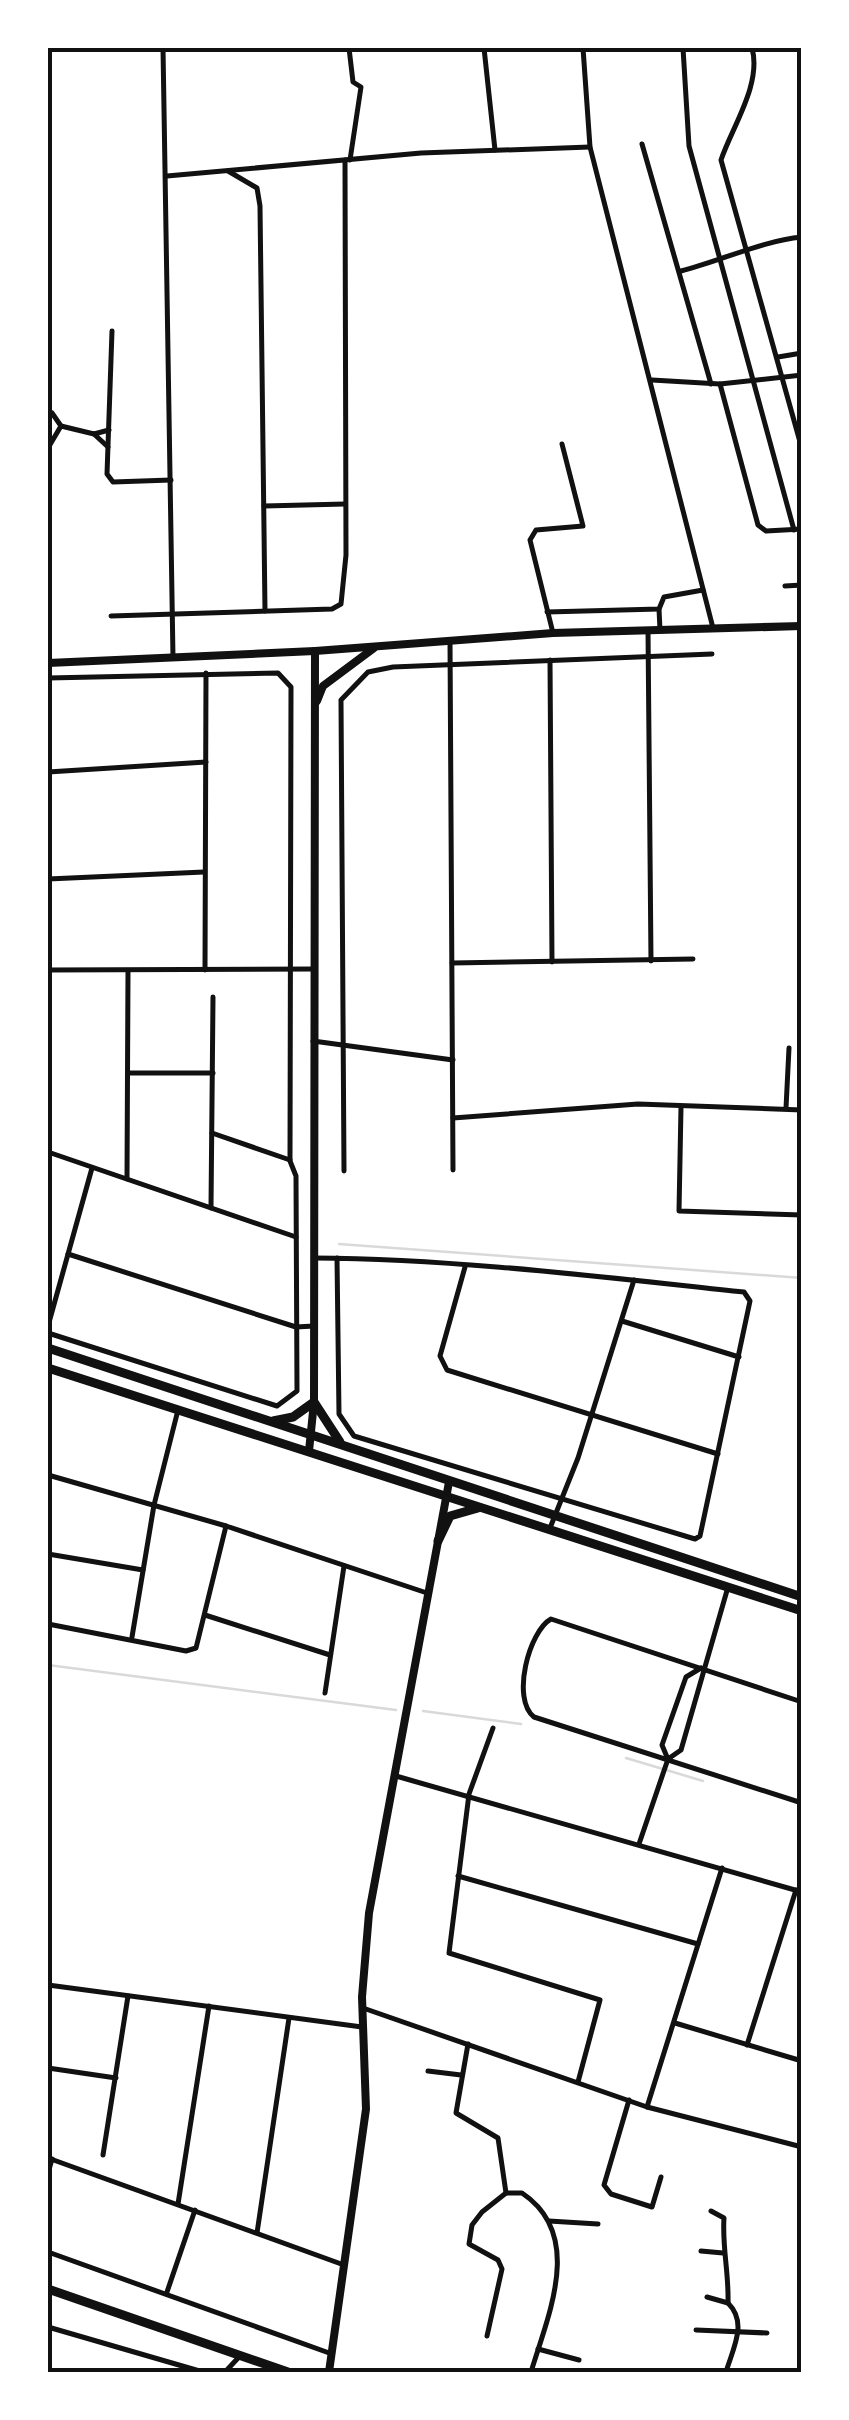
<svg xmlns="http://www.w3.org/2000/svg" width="849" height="2420" font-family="'DM Sans',sans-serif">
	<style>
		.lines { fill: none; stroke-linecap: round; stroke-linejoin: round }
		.stream { stroke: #d9d9d9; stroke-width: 2.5 }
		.minor { stroke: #111; stroke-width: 5 }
		.tertiary { stroke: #111; stroke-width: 8 }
		.secondary { stroke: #111; stroke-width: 8 }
		.primary { stroke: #111; stroke-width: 9 }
		.neatline { fill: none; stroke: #111; stroke-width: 4 }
	</style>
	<rect width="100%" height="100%" fill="#fff"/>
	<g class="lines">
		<g class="stream">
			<path d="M339,1244L802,1278"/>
			<path d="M48,1665L396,1710"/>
			<path d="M423,1711L521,1724"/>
			<path d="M626,1758L703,1781"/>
		</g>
		<g class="minor">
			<path d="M163,48L173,658"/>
			<path d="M349,48L353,82L361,87L350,160"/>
			<path d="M484,48L495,150"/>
			<path d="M583,48L590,147L713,628"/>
			<path d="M683,48L689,146L794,530"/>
			<path d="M752,48C762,84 732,127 721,160L802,449"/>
			<path d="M642,144L711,384"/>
			<path d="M228,171L257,188L260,206L265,611"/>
			<path d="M167,176L421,153L590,147"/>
			<path d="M681,271C721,261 761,241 802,237"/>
			<path d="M112,331L107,474L113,482L171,480"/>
			<path d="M778,357L802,353"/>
			<path d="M652,380L720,384L802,375"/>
			<path d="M720,384L758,525L766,531L802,529"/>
			<path d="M52,413L61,426L94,434L109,430"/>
			<path d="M94,434L108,447"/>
			<path d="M48,448L61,426"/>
			<path d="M264,506L345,504"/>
			<path d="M785,586L802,585"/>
			<path d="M659,609L660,630"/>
			<path d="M547,612L659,609L664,597L703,590"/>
			<path d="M111,616L332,609L341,604L346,555L345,160"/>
			<path d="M648,630L651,961"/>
			<path d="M553,633L530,540L536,530L583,526L562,444"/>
			<path d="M450,640L453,1170"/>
			<path d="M550,660L552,962"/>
			<path d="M48,678L278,673L291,687L290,1161L296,1176L297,1391L277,1406L48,1333"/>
			<path d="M48,772L206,762"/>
			<path d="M48,879L204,872"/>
			<path d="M452,963L693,959"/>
			<path d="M48,970L313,969"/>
			<path d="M205,970L206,673"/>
			<path d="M313,1041L453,1060"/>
			<path d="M128,1073H213"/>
			<path d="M681,1107L679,1211L802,1215"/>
			<path d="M786,1108L789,1048"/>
			<path d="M453,1118L638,1104L802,1110"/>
			<path d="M212,1133L290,1160"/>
			<path d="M48,1152L296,1237"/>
			<path d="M344,1171L341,700L368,672L393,667L712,654"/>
			<path d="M127,1179L128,972"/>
			<path d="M211,1208L213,997"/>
			<path d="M68,1254L296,1327L314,1326"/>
			<path d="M314,1258C457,1259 602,1277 744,1292L750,1301L700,1536L695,1539L354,1436L339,1414L337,1258"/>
			<path d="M465,1267L440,1356L447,1370L718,1454"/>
			<path d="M622,1321L739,1357"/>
			<path d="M48,1326L92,1168"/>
			<path d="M48,1475L226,1526L427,1593"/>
			<path d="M550,1528L578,1458L634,1280"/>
			<path d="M48,1554L143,1570"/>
			<path d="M205,1615L330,1655"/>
			<path d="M48,1624L186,1651L196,1648L226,1526"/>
			<path d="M132,1637L154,1505L178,1410"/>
			<path d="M325,1693L344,1566"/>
			<path d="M802,1702L551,1619C529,1631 511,1699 534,1717L802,1803"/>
			<path d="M493,1728L469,1794L449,1953L600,2000L578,2082"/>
			<path d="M667,1757L662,1745L686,1677L701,1668"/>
			<path d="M396,1776L802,1892"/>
			<path d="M639,1844L668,1759L681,1750L728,1587"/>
			<path d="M458,1876L698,1944"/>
			<path d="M48,1985L362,2027"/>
			<path d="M363,2008L647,2107L802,2147"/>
			<path d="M675,2023L802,2061"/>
			<path d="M468,2044L456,2113L498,2138L506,2193"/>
			<path d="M747,2045L796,1890"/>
			<path d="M48,2068L116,2078"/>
			<path d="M428,2071L461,2075"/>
			<path d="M629,2100L604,2185L611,2194L652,2207L661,2177"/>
			<path d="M647,2107L722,1868"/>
			<path d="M103,2155L128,1996"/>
			<path d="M48,2158L344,2265"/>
			<path d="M48,2173L52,2159"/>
			<path d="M178,2204L209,2006"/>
			<path d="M711,2211L724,2218C722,2248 729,2272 728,2303C748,2323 733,2348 726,2372"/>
			<path d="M549,2221L598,2224"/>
			<path d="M257,2233L289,2018"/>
			<path d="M701,2251L723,2253"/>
			<path d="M48,2252L332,2354"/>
			<path d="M167,2292L195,2210"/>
			<path d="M707,2297L728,2303"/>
			<path d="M48,2327L203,2372"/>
			<path d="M696,2330L767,2333"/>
			<path d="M487,2336L502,2269L498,2260L469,2244L472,2225L482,2212L506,2193H522C585,2235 548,2315 531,2372"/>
			<path d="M538,2349L579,2360"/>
			<path d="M225,2372L239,2357"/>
		</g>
		<g class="tertiary">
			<path d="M48,663L315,651"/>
			<path d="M329,2372L366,2109L362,1997L369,1913L449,1482"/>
		</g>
		<g class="secondary">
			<path d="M317,701L323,686L374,648"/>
			<path d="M309,1451L314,1402L315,651L553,633L802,626"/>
		</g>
		<g class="primary">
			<path d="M48,1348L802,1597"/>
			<path d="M48,1368L802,1611"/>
			<path d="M273,1421L293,1417L314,1402L340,1442"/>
			<path d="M438,1541L450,1516L478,1508"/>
			<path d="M48,2289L288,2372"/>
		</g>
	</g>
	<rect width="849" height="2420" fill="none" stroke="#ffffff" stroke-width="100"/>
	<rect x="50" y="50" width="749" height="2320" class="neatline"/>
</svg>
